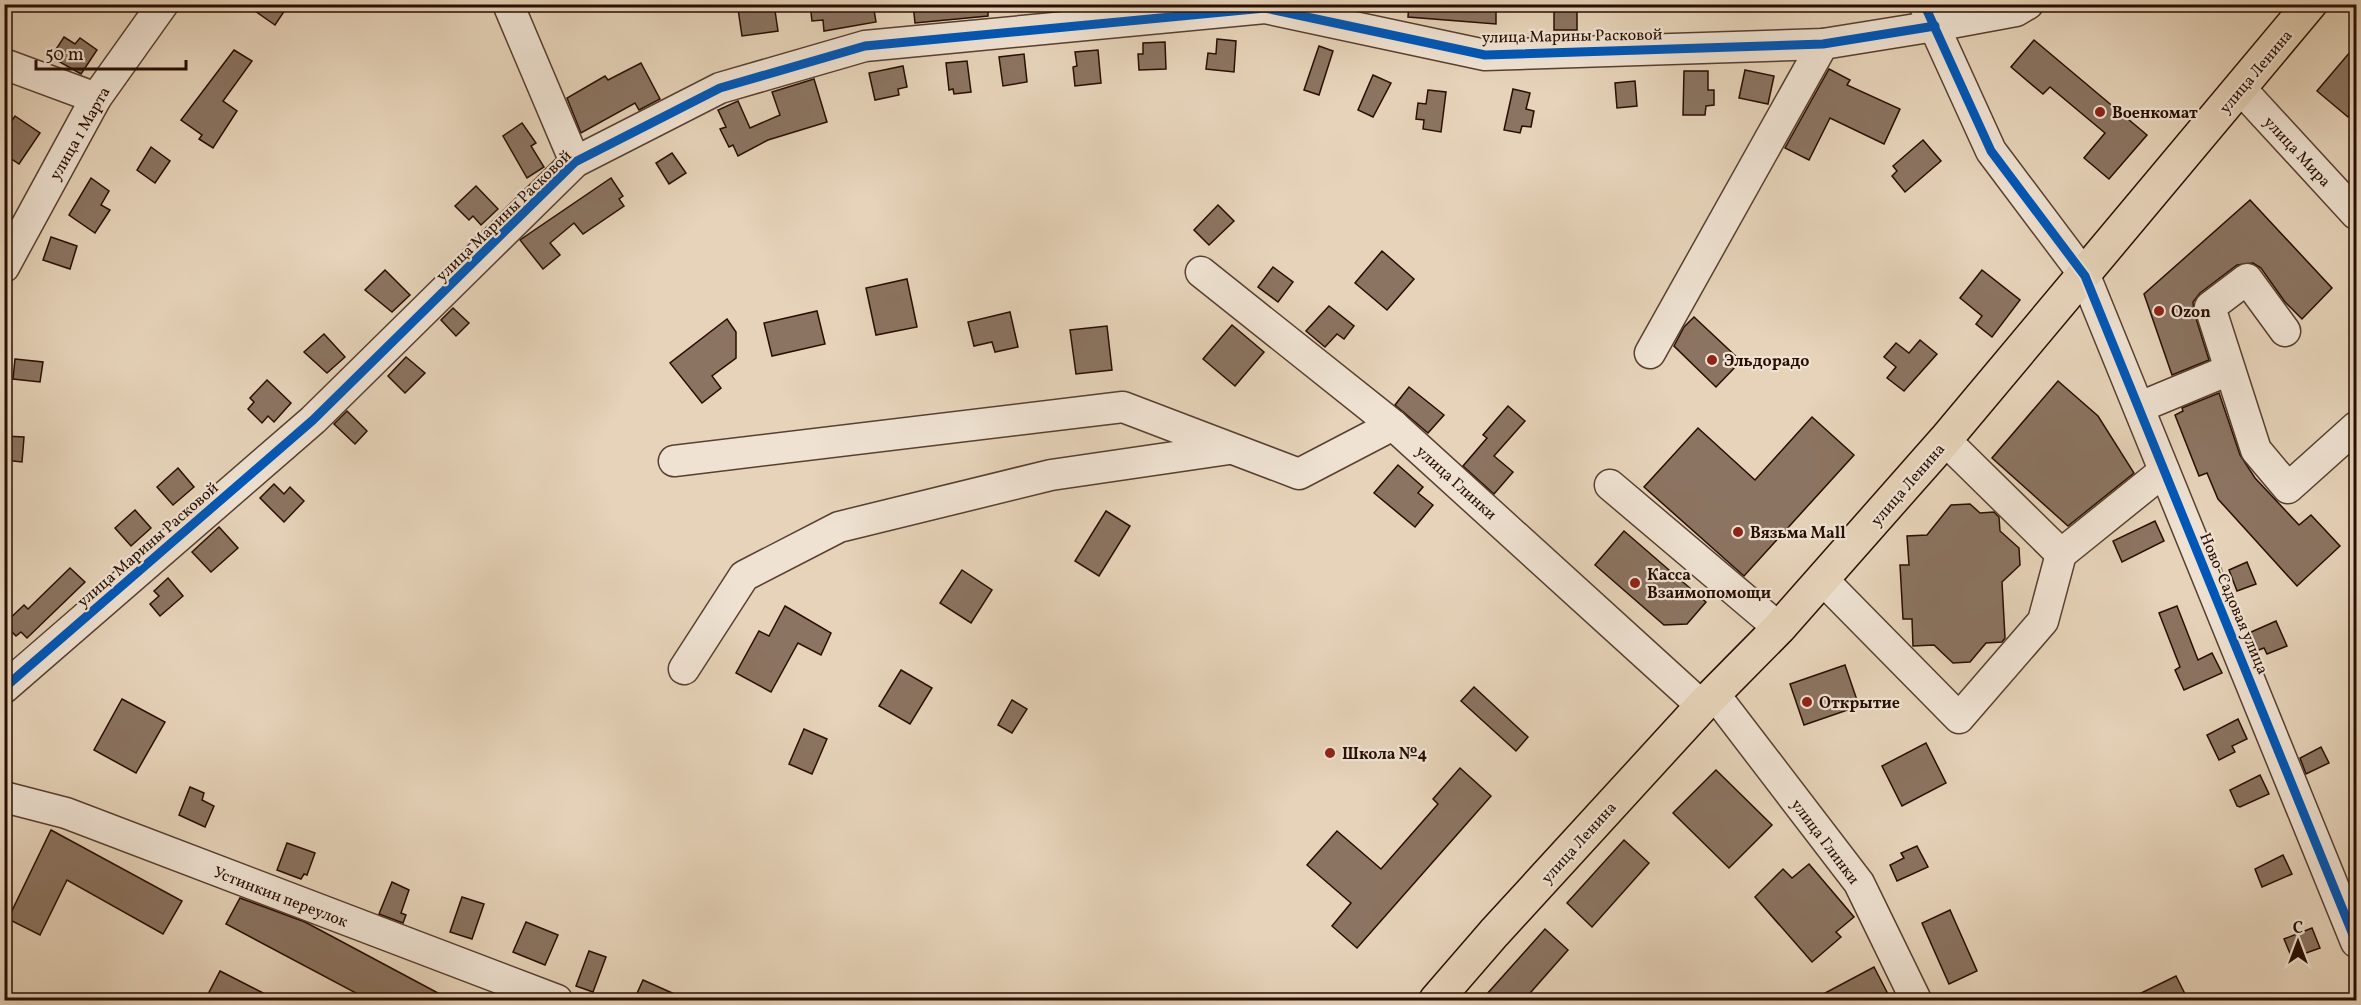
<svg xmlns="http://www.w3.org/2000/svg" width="2361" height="1005" font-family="Vollkorn,serif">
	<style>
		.building { fill: #8b7461; stroke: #280e02; stroke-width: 1.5 }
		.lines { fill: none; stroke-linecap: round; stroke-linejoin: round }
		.minor-casing { stroke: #583f30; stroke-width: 33 }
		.major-casing { stroke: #280e02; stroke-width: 36 }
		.minor { stroke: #efe2d2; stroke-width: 30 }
		.major { stroke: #e6d3b9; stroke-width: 33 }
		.cycleway-casing { stroke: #efe2d2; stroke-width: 13 }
		.cycleway { stroke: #0057b8; stroke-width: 9 }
		.poi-dot { fill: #8f2418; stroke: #efe2d2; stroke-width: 2 }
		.labels { text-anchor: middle; stroke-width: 4.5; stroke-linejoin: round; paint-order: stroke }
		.street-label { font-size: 16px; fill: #280e02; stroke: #efe2d2 }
		.poi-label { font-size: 16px; font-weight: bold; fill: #280e02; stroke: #efe2d2; text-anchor: start }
	</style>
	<rect width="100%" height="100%" fill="#e6d3b9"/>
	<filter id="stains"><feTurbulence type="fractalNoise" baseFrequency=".00333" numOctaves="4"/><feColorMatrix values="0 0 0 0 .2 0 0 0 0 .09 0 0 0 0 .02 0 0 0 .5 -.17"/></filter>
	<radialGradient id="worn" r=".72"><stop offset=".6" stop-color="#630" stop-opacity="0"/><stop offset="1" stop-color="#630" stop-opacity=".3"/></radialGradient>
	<g class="building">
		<path d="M245,4H289L275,25Z"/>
		<path d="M774,4L778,31L742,36L738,9Z"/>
		<path d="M810,4H873L876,22L824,31L823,20L812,21Z"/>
		<path d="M913,4H988V16L915,23Z"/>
		<path d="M1409,4H1496V24L1408,17Z"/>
		<rect x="1554" y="4" width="23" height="26"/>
		<path d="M64,37L75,44L80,38L97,50L81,74L51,57Z"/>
		<path d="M1217,39L1236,41L1234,72L1206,69L1208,53L1216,54Z"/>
		<path d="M2034,40L2147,135L2109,179L2084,158L2105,133L2050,87L2043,94L2011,67Z"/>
		<path d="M1165,42L1166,69L1139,70L1138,54H1143V43Z"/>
		<path d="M2356,45V107L2348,117L2317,91Z"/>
		<path d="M1319,46L1333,51L1319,95L1304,90Z"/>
		<path d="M234,50L252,61L223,101L237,111L213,148L199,139L202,135L181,120Z"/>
		<path d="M1098,50L1101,83L1075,86L1073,67L1077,66L1075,52Z"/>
		<path d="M1024,54L1027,82L1003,86L999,57Z"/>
		<path d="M967,61L971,92L954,94L953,89L949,90L946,63Z"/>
		<path d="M641,63L660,99L639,110L635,103L581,133L567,98L605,76L608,80Z"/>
		<path d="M903,66L907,87L898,89L899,95L875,100L869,73Z"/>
		<path d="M1829,69L1850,80L1847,85L1900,109L1884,144L1830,118L1809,160L1785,148Z"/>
		<path d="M1745,70L1774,76L1768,104L1739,98Z"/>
		<path d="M1684,71H1708V90H1714V105L1706,106L1705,115H1683Z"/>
		<path d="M1373,75L1391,83L1373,117L1358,110Z"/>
		<path d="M814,79L827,122L768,140L738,156L733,145L729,147L720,129L726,127L718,110L738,101L750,128L780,115L772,92Z"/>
		<path d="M1635,81L1637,106L1617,108L1615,83Z"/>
		<path d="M1513,89L1530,93L1526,109L1534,111L1531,127L1522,126L1520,133L1504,130Z"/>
		<path d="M1428,90L1446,92L1441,132L1423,129L1424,120L1416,119L1418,103L1426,104Z"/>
		<path d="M15,116L40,133L19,164L4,154V132Z"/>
		<path d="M522,123L536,143L531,146L544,167L527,178L503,136Z"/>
		<path d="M1923,140L1941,161L1905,192L1892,176L1897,171L1893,166Z"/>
		<path d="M151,147L170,161L155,183L137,170Z"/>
		<path d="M672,153L686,173L669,184L656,163Z"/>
		<path d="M91,178L109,191L101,205L110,210L95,233L69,215Z"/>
		<path d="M611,178L623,196L619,199L624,206L583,234L574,223L550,243L560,255L543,269L520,240Z"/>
		<path d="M476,186L498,209L481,225L473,216L469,220L455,206Z"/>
		<path d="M2250,200L2332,288L2302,319L2285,302L2261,268L2253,263L2237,265L2200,293L2193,302L2194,312L2209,360L2172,375L2144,294Z"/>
		<path d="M1218,205L1234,221L1209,245L1194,230Z"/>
		<path d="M51,237L77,246L70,269L43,260Z"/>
		<path d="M1382,251L1414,279L1387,310L1355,283Z"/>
		<path d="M1273,267L1293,282L1278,302L1258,287Z"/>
		<path d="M385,270L410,295L392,312L365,290Z"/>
		<path d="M1982,270L2020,300L1992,337L1976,324L1982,316L1960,298Z"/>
		<path d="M907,279L917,327L876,335L866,288Z"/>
		<path d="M1329,306L1354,326L1344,339L1337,334L1325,347L1306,331Z"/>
		<path d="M453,308L469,323L456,336L441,320Z"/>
		<path d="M817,311L825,344L772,356L764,323Z"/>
		<path d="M1010,312L1018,347L995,352L992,342L974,346L968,322Z"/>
		<path d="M1694,317L1741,361L1716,387L1674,346L1684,327Z"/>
		<path d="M727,319L736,332V358L712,376L721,388L702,403L670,363Z"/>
		<path d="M1232,325L1264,352L1235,386L1203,359Z"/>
		<path d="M1107,326L1112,370L1076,374L1070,330Z"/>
		<path d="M324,334L345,357L327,373L304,352Z"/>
		<path d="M1920,340L1937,354L1904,391L1887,378L1896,367L1884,357L1896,343L1909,353Z"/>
		<path d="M406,357L425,373L405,393L388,376Z"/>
		<path d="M15,359L43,362L40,382L13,379Z"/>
		<path d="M267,380L291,403L274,422L268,416L262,423L248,409L254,402L250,398Z"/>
		<path d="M2058,381L2098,416L2134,473L2068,526L1992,458Z"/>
		<path d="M1409,387L1444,415L1428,433L1395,405Z"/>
		<path d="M2219,393L2240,455L2255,478L2299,525L2311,515L2340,546L2297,586L2218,499L2207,473L2199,476L2175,415L2183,411L2182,408Z"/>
		<path d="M1508,406L1525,421L1494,456L1513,472L1494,494L1463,466L1487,438L1483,435Z"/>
		<path d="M347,411L367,431L355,444L334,424Z"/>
		<path d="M1812,417L1854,455L1744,576L1644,487L1698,428L1755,480Z"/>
		<path d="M4,436L24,437L22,462L4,460Z"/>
		<path d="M1398,465L1423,487L1418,493L1433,505L1415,527L1374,493Z"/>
		<path d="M178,468L194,487L173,505L157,487Z"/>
		<path d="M274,484L284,494L290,487L304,501L284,522L260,498Z"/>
		<path d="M1970,504L1980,513L1994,512L1999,517L2000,531L2019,548L2020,565L2002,582L2005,638L2002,642L1986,643L1970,662L1953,663L1934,645L1913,646L1912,619H1903L1900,565H1909L1907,536L1927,535L1951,505Z"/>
		<path d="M135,510L151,528L131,546L115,528Z"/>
		<path d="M1106,511L1130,526L1099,576L1075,561Z"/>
		<path d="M2155,521L2164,541L2122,562L2113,541Z"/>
		<path d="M219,527L238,548L211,572L192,552Z"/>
		<path d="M1624,531L1706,602L1687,624L1664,625L1595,565Z"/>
		<path d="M2247,562L2256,584L2237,591L2229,570Z"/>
		<path d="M70,568L85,582L27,638L21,632L16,636L4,624L24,605L28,609Z"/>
		<path d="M962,570L992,590L971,623L940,603Z"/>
		<path d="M168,578L183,596L160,616L150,604L159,596L154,591Z"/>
		<path d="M785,606L831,633L821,655L798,643L771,692L736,673L759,631L769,636Z"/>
		<path d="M2177,606L2198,660L2212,653L2222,673L2184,690L2175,670L2180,667L2159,613Z"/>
		<path d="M2276,621L2287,646L2267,654L2264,648L2256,651L2249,633Z"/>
		<path d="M1845,665L1859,706L1804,725L1790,684Z"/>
		<path d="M901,670L932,688L910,724L879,706Z"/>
		<path d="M1474,687L1528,737L1516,751L1461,701Z"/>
		<path d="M122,699L165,722L136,773L94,750Z"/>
		<path d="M1012,700L1027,709L1012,733L998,725Z"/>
		<path d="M2238,719L2247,739L2232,746L2235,752L2219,760L2207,735Z"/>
		<path d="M804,729L827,739L812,774L789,764Z"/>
		<path d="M1926,743L1946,783L1902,806L1882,766Z"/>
		<path d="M2321,747L2329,763L2306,774L2300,758Z"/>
		<path d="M1460,768L1491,796L1357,948L1332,926L1351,903L1307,865L1337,831L1381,869L1438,804L1433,799Z"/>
		<path d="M1716,770L1772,825L1729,868L1673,813Z"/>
		<path d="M2260,775L2269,794L2240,807L2237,806L2230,790Z"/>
		<path d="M190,787L204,793L202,800L214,806L205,827L179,815Z"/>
		<path d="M51,830L182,901L163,934L67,880L40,935L8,919Z"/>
		<path d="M1624,840L1649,863L1592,927L1567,903Z"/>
		<path d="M287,843L315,853L307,875L304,874L301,879L277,870Z"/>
		<path d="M1917,846L1928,867L1897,881L1890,865L1904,858L1901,853Z"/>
		<path d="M2283,855L2292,874L2262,887L2255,869Z"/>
		<path d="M1809,864L1854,917L1836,932L1841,937L1812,962L1755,897L1783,869L1792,878Z"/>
		<path d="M392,882L409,890L401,913L406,915L403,923L379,914Z"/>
		<path d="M462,897L484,904L472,939L450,932Z"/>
		<path d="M240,898L305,922L451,1000H369L226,924Z"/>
		<path d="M1950,910L1977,971L1949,984L1922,923Z"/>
		<path d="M526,922L558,935L545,965L513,952Z"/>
		<path d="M2312,928L2320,948L2292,958L2284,939Z"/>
		<path d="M1545,929L1568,950L1524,1000H1495L1487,994Z"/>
		<path d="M589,951L606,957L593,992L576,986Z"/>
		<path d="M1874,967L1891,1000H1812Z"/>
		<path d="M220,971L277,1000H205Z"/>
		<path d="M2176,976L2188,1000H2127Z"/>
		<path d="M643,980L688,1000H634Z"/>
	</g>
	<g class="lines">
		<defs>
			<g id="minor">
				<path d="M508,4L575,162"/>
				<path d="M1924,4L1991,151L2085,276L2356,942"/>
				<path d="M4,64L96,98"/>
				<path d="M2240,88L2356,214"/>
				<path d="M4,267L96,98L163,4"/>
				<path d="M1201,272L1393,425L1702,706"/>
				<path d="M2285,331L2247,279L2210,307L2256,450L2288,488L2356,427"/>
				<path d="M1650,353L1823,44"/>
				<path d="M2140,407L2229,370"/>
				<path d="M1945,440L2061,554"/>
				<path d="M674,461L1123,407L1299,474L1393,425"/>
				<path d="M1610,485L1779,628"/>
				<path d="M1823,580L1959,718L2043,621L2061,554L2164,471"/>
				<path d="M684,669L744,576L839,527L1051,475L1229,449"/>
				<path d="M4,688L313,420L575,162L720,88L865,46L1265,8L1485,55L1823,44L1935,26L2016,11L2028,4"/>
				<path d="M1715,695L1859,883L1916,1000"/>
				<path d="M4,797L66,813L557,1000"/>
			</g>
			<path id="major" d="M1436,1000L1494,933L1702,706L1779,628L1945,440L2310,4"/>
		</defs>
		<use href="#minor" class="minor-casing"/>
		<use href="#major" class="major-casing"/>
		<use href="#minor" class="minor"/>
		<use href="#major" class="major"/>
		<defs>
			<g id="cycleway">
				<path d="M1924,4L1991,151L2085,276L2356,942"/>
				<path d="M4,688L313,420L575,162L720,88L865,46L1265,8L1485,55L1823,44L1935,26"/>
			</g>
		</defs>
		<use href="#cycleway" class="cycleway-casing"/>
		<use href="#cycleway" class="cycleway"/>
	</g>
	<g class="poi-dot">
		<circle cx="2100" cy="112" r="6"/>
		<circle cx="2159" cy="311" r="6"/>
		<circle cx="1712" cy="360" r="6"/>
		<circle cx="1738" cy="532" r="6"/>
		<circle cx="1635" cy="583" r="6"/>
		<circle cx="1807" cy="702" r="6"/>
		<circle cx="1330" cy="753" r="6"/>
	</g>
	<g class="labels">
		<g class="street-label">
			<text transform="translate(1572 35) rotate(-1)" y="6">улица Марины Расковой</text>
			<text transform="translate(2255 71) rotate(-50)" y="6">улица Ленина</text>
			<text transform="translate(79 133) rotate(-60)" y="6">улица 1 Марта</text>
			<text transform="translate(2298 151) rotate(47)" y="6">улица Мира</text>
			<text transform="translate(503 215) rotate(-44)" y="6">улица Марины Расковой</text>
			<text transform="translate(1457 482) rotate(42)" y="6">улица Глинки</text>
			<text transform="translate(1907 484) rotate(-49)" y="6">улица Ленина</text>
			<text transform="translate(147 544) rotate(-41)" y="6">улица Марины Расковой</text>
			<text transform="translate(2235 603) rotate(67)" y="6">Ново-Садовая улица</text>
			<text transform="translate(1826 841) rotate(53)" y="6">улица Глинки</text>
			<text transform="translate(1578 842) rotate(-48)" y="6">улица Ленина</text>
			<text transform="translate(281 896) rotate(21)" y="6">Устинкин переулок</text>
		</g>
		<g class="poi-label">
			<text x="2112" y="118">Военкомат</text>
			<text x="2171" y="317">Ozon</text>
			<text x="1724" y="366">Эльдорадо</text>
			<text x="1750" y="538">Вязьма Mall</text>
			<text x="1647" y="580">Касса<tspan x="1647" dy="18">Взаимопомощи</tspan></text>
			<text x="1819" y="708">Открытие</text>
			<text x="1342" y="759">Школа №4</text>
		</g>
	</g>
	<rect width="2361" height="1005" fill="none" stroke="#e6d3b9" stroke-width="24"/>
	<rect x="6" y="6" width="2349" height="993" fill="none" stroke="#280e02" stroke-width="3"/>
	<rect x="12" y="12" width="2337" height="981" fill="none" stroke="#280e02" stroke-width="1.5"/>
	<g transform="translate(2298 942)" stroke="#efe2d2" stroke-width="4.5" paint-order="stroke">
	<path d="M0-4.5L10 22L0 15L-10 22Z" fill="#280e02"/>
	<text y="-9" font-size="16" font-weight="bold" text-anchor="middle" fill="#280e02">С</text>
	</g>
	<path d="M36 60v9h150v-9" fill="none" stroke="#280e02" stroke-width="3"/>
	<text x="45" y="60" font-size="18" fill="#280e02" stroke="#efe2d2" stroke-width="4.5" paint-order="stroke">50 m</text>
	<rect width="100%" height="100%" filter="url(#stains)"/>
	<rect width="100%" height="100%" fill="url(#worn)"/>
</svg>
